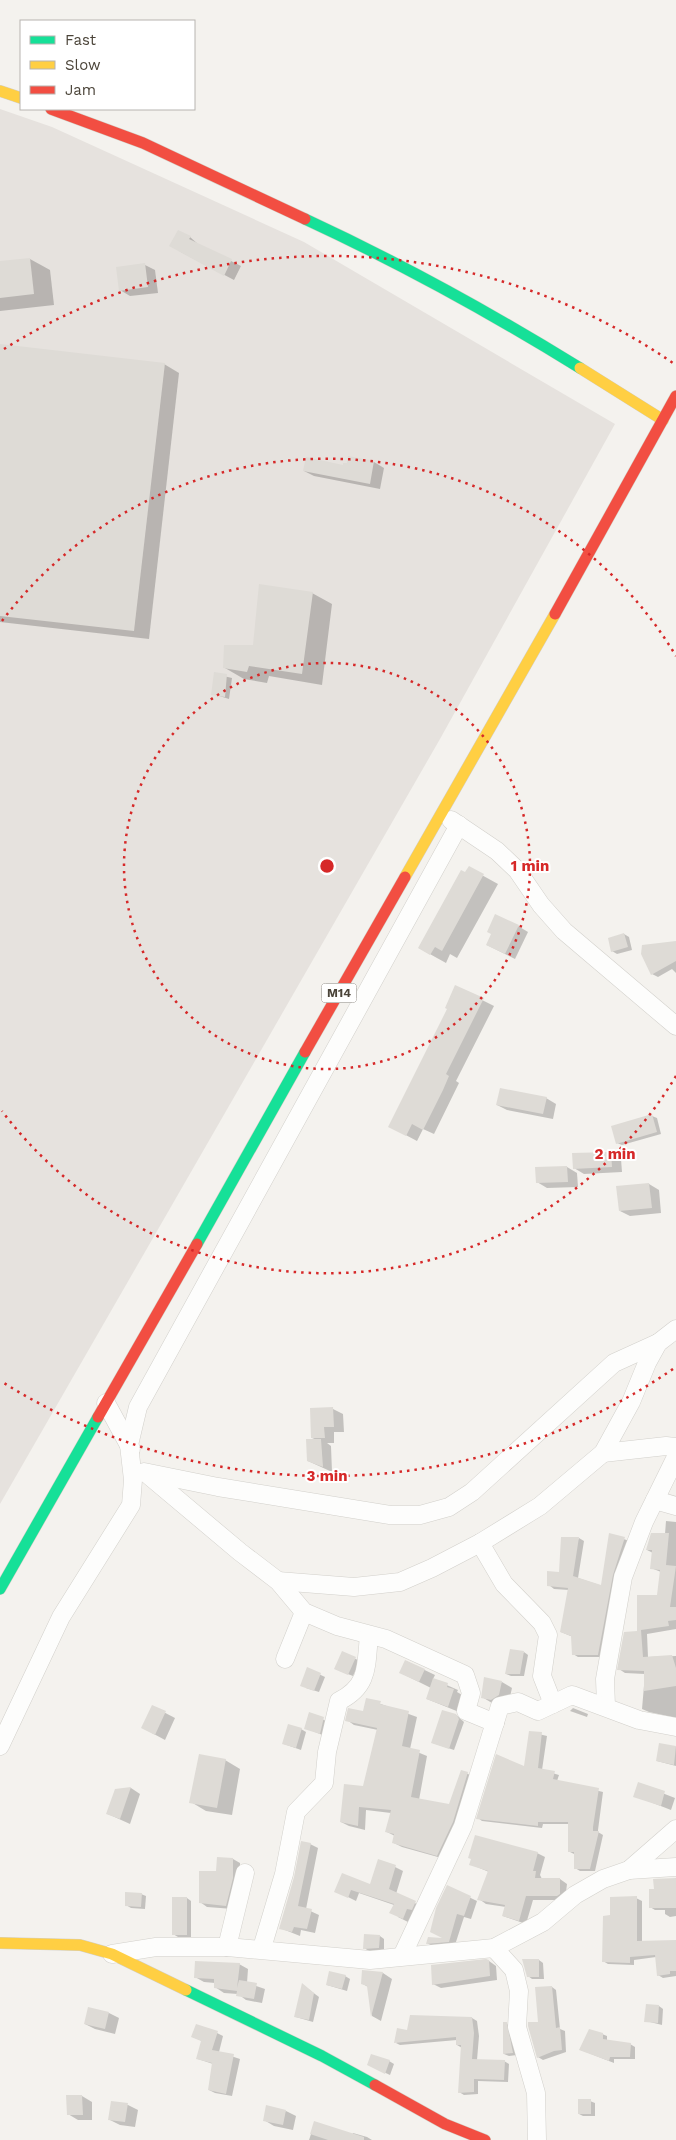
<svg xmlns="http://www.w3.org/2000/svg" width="676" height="2140" font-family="'Work Sans',sans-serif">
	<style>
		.industrial { fill: #e6e2de }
		.shadow { fill: #0003 }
		.building { fill: #dedbd6 }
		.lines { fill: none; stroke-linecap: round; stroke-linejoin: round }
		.street-casing { stroke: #d2d0cb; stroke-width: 19 }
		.fast-casing { stroke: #d3cfc5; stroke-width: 12 }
		.slow-casing { stroke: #d3cfc5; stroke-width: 12 }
		.jam-casing { stroke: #d3cfc5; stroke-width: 12 }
		.street { stroke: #fdfdfc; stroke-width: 18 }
		.fast { stroke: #16e098; stroke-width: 11 }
		.slow { stroke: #ffcf43; stroke-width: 11 }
		.jam { stroke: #f24e42; stroke-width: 11 }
		.ring { fill: none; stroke: #d62828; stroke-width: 2.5; stroke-dasharray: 2.5 5 }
		.labels { text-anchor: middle; stroke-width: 4; stroke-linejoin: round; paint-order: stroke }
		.shield { fill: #fff; stroke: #817c74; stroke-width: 1 }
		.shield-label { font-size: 12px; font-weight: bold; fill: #4b4439 }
		.centre { fill: #d62828; stroke: #fff; stroke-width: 2.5 }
		.ring-label { font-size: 15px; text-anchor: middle; font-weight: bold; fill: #d62828; stroke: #fff; stroke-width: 4; stroke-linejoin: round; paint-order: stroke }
	</style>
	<rect width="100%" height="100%" fill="#f4f2ee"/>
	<path class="industrial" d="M0,109L52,127L304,242L615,424L440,739L0,1504Z"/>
	<g class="shadow">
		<path d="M190,237L199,245L241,266L234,280L181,252Z"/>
		<path d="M30,259L50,270L54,305L0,311V262Z"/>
		<path d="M145,265L155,270L158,293L130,296L120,290Z"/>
		<path d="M0,346L164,364L179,373L149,639L0,622Z"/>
		<path d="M349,457L374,462L384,468L380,489L314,476L304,471L344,467L348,465Z"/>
		<path d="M312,593L332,604L322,685L269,676L267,683L244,679L225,668L254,646Z"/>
		<path d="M215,674L232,678L229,699L213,694Z"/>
		<path d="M469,868L498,884L457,958L450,954L446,963L419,948Z"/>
		<path d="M518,926L528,932L515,959L487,945L492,934Z"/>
		<path d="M624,934L629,937L632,950L617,954L612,951Z"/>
		<path d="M676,942V973L672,969L658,977L652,974Z"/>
		<path d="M456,987L494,1006L456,1081L459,1083L434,1134L423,1129L417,1141L400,1132Z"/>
		<path d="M546,1098L556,1104L553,1119L507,1110L497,1105Z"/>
		<path d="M652,1116L657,1118L661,1134L622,1145L617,1143Z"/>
		<path d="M611,1153L621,1159L622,1172L584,1174L574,1168L573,1155Z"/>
		<path d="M567,1167L577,1173L578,1187L547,1188L537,1182L536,1168Z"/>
		<path d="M649,1184L659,1190L661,1213L630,1216L620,1211Z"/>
		<path d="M333,1409L343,1414L344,1432H334V1443H327L331,1446L332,1472L308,1461L317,1440L312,1438Z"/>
		<path d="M666,1521L676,1522V1629L647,1634L648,1657L676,1656V1718L649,1712L642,1709L645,1674L625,1673L619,1669L658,1596L661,1572L651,1568L653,1553L647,1550L665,1534Z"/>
		<path d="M610,1535L630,1541L604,1657H578L573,1654V1637L561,1632L569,1590L554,1589L549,1585L560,1573L579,1538L584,1541L578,1578L602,1586Z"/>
		<path d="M524,1652L528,1655L524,1676H511L506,1674Z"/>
		<path d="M343,1653L360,1661L353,1676L340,1671Z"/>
		<path d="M406,1661L435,1675L433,1679L458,1690L457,1692L464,1696L459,1712L427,1699L431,1688L401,1673Z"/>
		<path d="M308,1669L325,1677L319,1692L306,1688Z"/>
		<path d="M502,1682L512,1688L509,1701L492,1703L482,1697Z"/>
		<path d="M367,1699L417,1717L410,1749L427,1756L419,1800L450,1805L462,1771L476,1778L445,1859L402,1847L394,1843L395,1836L387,1832L391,1813L366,1810L365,1830L349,1826L341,1822L364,1787L378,1730L354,1725L347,1720L364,1712Z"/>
		<path d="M152,1706L175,1718L165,1740L152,1733Z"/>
		<path d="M573,1708L588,1714L587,1717L570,1711Z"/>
		<path d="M309,1714L334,1724L330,1738L305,1728Z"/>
		<path d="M456,1715L464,1722L454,1750L433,1743Z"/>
		<path d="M301,1729L306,1732L301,1750L284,1744Z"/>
		<path d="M530,1732L547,1736L542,1770L559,1775L557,1781L603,1792L598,1830V1832L603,1835L595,1871H580L575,1868L574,1854L570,1852L569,1824H543L542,1828L482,1821L478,1818L525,1767Z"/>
		<path d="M660,1744L676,1747V1766L657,1761Z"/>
		<path d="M225,1760L240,1769L232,1815L206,1811L191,1802Z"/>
		<path d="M639,1784L675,1798L671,1810L635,1796Z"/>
		<path d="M131,1788L140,1794L130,1824L108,1814L116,1790Z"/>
		<path d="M310,1844L318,1848L306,1909L319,1915L315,1933L301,1930L300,1936L280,1928Z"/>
		<path d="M537,1853L545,1857L540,1875L542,1879H560L567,1884L565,1900H533L526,1924L503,1916L506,1907L486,1904L479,1899L489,1872L470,1864Z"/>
		<path d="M218,1859H233L240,1863V1882L233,1909L207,1907L200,1902L217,1872Z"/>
		<path d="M395,1867L403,1871L396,1894L423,1907L410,1923L398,1917L394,1905L359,1893L356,1901L336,1891L371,1886Z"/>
		<path d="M676,1878V1916L670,1917L665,1914V1910H655L650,1907L655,1890Z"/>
		<path d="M448,1887L477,1901L471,1919L464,1917L455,1945L434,1947L427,1943L447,1939Z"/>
		<path d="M141,1894L146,1896L145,1909L131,1908L126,1905Z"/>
		<path d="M187,1898L191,1901V1937H178L173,1934Z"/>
		<path d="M636,1898L642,1901V1942L676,1941V1976L663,1978L658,1975L656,1957L634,1960V1965L608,1964L603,1961L611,1917Z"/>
		<path d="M380,1936L384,1939V1950L369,1951L364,1948Z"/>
		<path d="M539,1960L543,1963L544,1979H532L528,1976Z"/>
		<path d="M489,1961L496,1966L497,1980L441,1988L433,1984Z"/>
		<path d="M239,1964L248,1969L247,1983L265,1989L262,2003L246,2000L238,1994L224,1993L215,1987V1983L204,1982L195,1977Z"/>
		<path d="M383,1973L392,1979L381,2021L372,2016L368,1987L363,1984Z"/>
		<path d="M345,1976L350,1979L347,1991L327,1985Z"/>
		<path d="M303,1985L319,1997L313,2022L296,2017Z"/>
		<path d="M552,1987L556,1990L560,2029L565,2031L566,2052L543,2060L538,2057L540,2024Z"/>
		<path d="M659,2006L663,2009L662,2025L646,2021Z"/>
		<path d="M109,2013L119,2018L115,2034L95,2029L85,2024Z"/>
		<path d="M472,2018L477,2021L479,2036L477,2060L504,2061L509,2064L508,2082L478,2081V2094L464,2095L459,2092L462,2048L457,2045V2040L400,2045L396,2043L408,2031Z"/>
		<path d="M506,2024L511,2026L517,2055L509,2056L504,2054Z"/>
		<path d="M217,2033L223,2036L219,2052L240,2059L232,2096L215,2093L209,2090L213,2064L198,2059L202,2041L193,2037Z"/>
		<path d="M602,2034L607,2036V2041L630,2044L635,2047V2059H614V2063L581,2050Z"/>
		<path d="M389,2061L394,2064L390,2075L373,2067Z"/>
		<path d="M82,2096L92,2102V2120H78L68,2114Z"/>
		<path d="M590,2101L595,2103V2116H583L579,2114Z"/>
		<path d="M112,2102L128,2105L138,2110L135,2127L120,2125L110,2120Z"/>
		<path d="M286,2111L296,2116L293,2130L274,2126L264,2120Z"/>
		<path d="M315,2122L352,2135L353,2133L367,2137L372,2140H309Z"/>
	</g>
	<g class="building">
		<path d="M178,230L191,236L189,239L232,259L224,276L169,246Z"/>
		<path d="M30,258L34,294L0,298V261Z"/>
		<path d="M145,263L148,287L119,291L116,267Z"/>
		<path d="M0,344L165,363L134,631L0,616Z"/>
		<path d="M348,456L374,461L370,484L303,471L306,457L343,465V463H347Z"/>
		<path d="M259,584L313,592L302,674L249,666L247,672L223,668L224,645H253Z"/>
		<path d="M214,672L227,674L225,697L211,695Z"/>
		<path d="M469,866L484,874L442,951L435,947L430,955L418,948L461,870L465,872Z"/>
		<path d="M495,914L519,925L505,954L486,945L491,934L487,932Z"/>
		<path d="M624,933L628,947L611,952L608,938Z"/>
		<path d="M676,941V961L651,975L641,954L642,945Z"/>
		<path d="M455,985L484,998L446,1074L449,1076L443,1090L423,1130L412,1124L406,1136L388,1127L447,1009L445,1008Z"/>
		<path d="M500,1088L547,1097L543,1114L496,1105Z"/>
		<path d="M652,1114L657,1132L616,1144L611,1126Z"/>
		<path d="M611,1152L612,1167L573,1169L572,1153Z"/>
		<path d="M567,1166L568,1182L536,1183L535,1167Z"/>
		<path d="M649,1183L652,1208L619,1211L616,1186Z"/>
		<path d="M333,1407L334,1427H324L325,1438H311L310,1408Z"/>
		<path d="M306,1439H321L323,1467L307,1461Z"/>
		<path d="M609,1533L625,1537L613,1575L598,1655H572L571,1636L560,1632L568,1588L547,1586V1571L559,1572L561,1537H579L573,1576L601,1585Z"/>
		<path d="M651,1533H669L666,1565L676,1566L670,1607H676V1620L668,1621L669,1626L641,1630L643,1657L672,1655L676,1668V1686L644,1691V1671L617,1670L624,1632L637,1631V1595H657L660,1570L650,1569L652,1550H646Z"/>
		<path d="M510,1649L524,1651L520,1674H505Z"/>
		<path d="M342,1651L356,1657L348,1675L334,1669Z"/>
		<path d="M405,1660L425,1669L419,1682L399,1673Z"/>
		<path d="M307,1667L321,1673L314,1691L300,1686Z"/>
		<path d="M484,1677L502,1681L499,1695L491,1700L481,1698Z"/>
		<path d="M433,1678L448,1683L447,1687L454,1689L448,1707L426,1699Z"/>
		<path d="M366,1698L381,1701L380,1704L409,1711L402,1746L420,1750L411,1797L449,1804L461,1770L468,1772L453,1822L437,1856L392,1843L394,1834L385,1832L391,1810L359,1807L358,1826L340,1822L344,1784L363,1786L377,1728L345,1721L348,1708L363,1711Z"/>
		<path d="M152,1705L166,1711L155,1735L141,1728Z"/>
		<path d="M442,1710L456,1714L459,1719L449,1749L431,1743Z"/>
		<path d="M309,1712L324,1717L320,1734L304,1729Z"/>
		<path d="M288,1724L302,1728L296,1748L282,1744Z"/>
		<path d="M529,1731L542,1732L538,1768L555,1771L553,1779L599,1788L593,1827V1831H599L590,1869H574V1852H568V1822H538V1826L476,1819L496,1754L524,1766Z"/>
		<path d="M659,1743L676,1746L674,1765L656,1761Z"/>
		<path d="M199,1754L226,1759L217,1808L189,1803Z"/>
		<path d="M638,1782L665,1791L661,1806L633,1797Z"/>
		<path d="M131,1787L120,1819L106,1814L115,1789Z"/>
		<path d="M475,1835L538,1852L533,1871H536L535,1878H560V1894L557,1896H526L519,1921L502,1916L505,1905L477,1900L488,1871L469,1865L471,1859L468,1858Z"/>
		<path d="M301,1841L311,1843L298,1906L312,1909L307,1929L294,1927L292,1932L279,1929L294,1877Z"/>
		<path d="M217,1857L233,1858V1878L226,1906L199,1903V1871H216Z"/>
		<path d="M378,1859L396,1865L389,1889L416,1901L412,1910L407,1909L403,1919L389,1913L394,1904L351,1890L348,1898L334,1892L342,1873L370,1884Z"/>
		<path d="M676,1878V1908H649V1889H654L653,1879Z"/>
		<path d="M447,1885L471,1896L464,1916L457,1914L449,1942L426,1944L428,1937L442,1938L430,1932L436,1908Z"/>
		<path d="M125,1892L142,1893L141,1907L125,1906Z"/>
		<path d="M637,1896V1941L676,1940V1971H670V1974L657,1976L655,1955L630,1957V1963L602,1962L603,1916L610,1915V1897Z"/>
		<rect x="172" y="1897" width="15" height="38"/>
		<path d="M364,1934L380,1935L379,1948L363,1949Z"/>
		<path d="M486,1959L489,1960L490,1976L432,1985L431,1965Z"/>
		<path d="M522,1959H539V1977H527Z"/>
		<path d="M195,1961L240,1963L237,1988L239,1980L257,1983L254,1999L236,1996L237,1991L214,1988V1979L194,1978Z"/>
		<path d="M362,1970L383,1972L371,2017L367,1986L361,1984Z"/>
		<path d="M329,1971L346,1975L342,1989L326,1985Z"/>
		<path d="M302,1983L314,1993L309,2020L294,2017Z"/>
		<path d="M552,1986L556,2028L560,2027L562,2050L554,2051L537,2058L528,2026V2022H538L535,1987Z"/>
		<path d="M646,2004L659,2005L658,2023L644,2022Z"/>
		<path d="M88,2007L109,2012L105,2029L84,2024Z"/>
		<path d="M410,2015L472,2017L474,2033L472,2059L505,2060L504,2080L474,2079V2092L458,2093L461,2045H456V2037L394,2043L397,2028L407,2030Z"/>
		<path d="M503,2022H507L513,2053L503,2054Z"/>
		<path d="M196,2024L218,2031L212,2050L234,2054L226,2094L208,2090L212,2063L196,2059L201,2041L191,2037Z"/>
		<path d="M589,2029L603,2033V2039L631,2043L630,2057H610L609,2061L579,2050Z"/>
		<path d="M371,2054L390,2060L385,2074L367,2065Z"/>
		<path d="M66,2095H82L83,2115H67Z"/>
		<rect x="578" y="2099" width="13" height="15"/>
		<path d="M111,2101L128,2103L125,2122L108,2120Z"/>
		<path d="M266,2105L286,2110L283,2125L263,2121Z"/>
		<path d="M314,2121L364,2137V2140H328L310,2134Z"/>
	</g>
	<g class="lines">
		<defs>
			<g id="street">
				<path d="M451,820L497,851L517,870L541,905L564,931L676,1026"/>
				<path d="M106,1403L131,1449"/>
				<path d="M603,1453L666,1446L676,1447"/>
				<path d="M144,1472L218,1487L390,1515H420L449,1507L472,1492L614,1363L658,1343"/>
				<path d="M146,1473L240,1552L278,1581L304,1612L337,1626L386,1639L465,1675L471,1693L466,1711L495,1723"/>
				<path d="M655,1500L676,1506"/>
				<path d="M480,1543L504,1584L542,1623L548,1635L542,1676L553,1704"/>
				<path d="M278,1581L354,1587L400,1582L432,1568L480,1543L540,1506L603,1453L631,1402L647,1363L658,1343L676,1329"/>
				<path d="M285,1659L304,1612"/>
				<path d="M606,1706L605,1679L623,1577L644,1522L676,1457"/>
				<path d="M0,1746L61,1617L131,1505L133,1480L129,1445L138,1407L459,825"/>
				<path d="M629,1870L676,1829"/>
				<path d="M227,1947L245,1873"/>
				<path d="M262,1948L284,1874L296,1812L324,1783L327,1752L339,1701C369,1686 366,1666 369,1635"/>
				<path d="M494,1948L514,1970L519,1991L517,2027L536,2093L537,2140"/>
				<path d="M112,1954L156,1947H227L370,1960L494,1948L543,1922L575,1895L603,1879L629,1870L676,1867"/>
				<path d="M402,1956L463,1826L500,1706L518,1702L538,1711L572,1695L639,1720L676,1727"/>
			</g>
			<g id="fast">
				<path d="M305,219C400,263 491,313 580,368"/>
				<path d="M197,1244L305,1052"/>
				<path d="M0,1589L98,1417"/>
				<path d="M186,1990L322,2056L375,2085"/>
			</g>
			<g id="slow">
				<path d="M0,91L21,98"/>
				<path d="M580,368L663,420"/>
				<path d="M405,877L555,614"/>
				<path d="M0,1943L80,1945L112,1954L186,1990"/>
			</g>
			<g id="jam">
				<path d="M51,109L143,143L305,219"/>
				<path d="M555,614L676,396"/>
				<path d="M305,1052L405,877"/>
				<path d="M98,1417L197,1244"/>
				<path d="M375,2085L445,2124L485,2140"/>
			</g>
		</defs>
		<use href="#street" class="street-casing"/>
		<use href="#fast" class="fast-casing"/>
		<use href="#slow" class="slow-casing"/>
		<use href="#jam" class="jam-casing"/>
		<use href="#street" class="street"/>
		<use href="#fast" class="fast"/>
		<use href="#slow" class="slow"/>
		<use href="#jam" class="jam"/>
	</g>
	<g class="ring">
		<circle cx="327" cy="866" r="203"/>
		<path d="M676 1076A407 407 0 0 1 2 1111M2 621A407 407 0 0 1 676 656"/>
		<path d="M673 1369A610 610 0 0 1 4 1383M4 349A610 610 0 0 1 673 363"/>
	</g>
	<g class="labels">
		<rect class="shield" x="321.5" y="983.5" width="35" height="19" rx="4"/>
		<g class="shield-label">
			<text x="339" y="997">M14</text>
		</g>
	</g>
	<circle cx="327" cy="866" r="8" class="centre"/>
	<g class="ring-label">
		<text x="530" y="871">1 min</text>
		<text x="615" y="1159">2 min</text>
		<text x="327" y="1481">3 min</text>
	</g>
	<rect x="20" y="20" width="175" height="90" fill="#ffffff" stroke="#b7b4b0"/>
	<rect x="30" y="36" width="25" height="8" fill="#16e098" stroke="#b7b4b0"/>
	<text x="65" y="45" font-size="15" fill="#4b4439">Fast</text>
	<rect x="30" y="61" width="25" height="8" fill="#ffcf43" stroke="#b7b4b0"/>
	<text x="65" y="70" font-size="15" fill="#4b4439">Slow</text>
	<rect x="30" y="86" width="25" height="8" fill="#f24e42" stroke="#b7b4b0"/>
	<text x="65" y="95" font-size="15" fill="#4b4439">Jam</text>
</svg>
